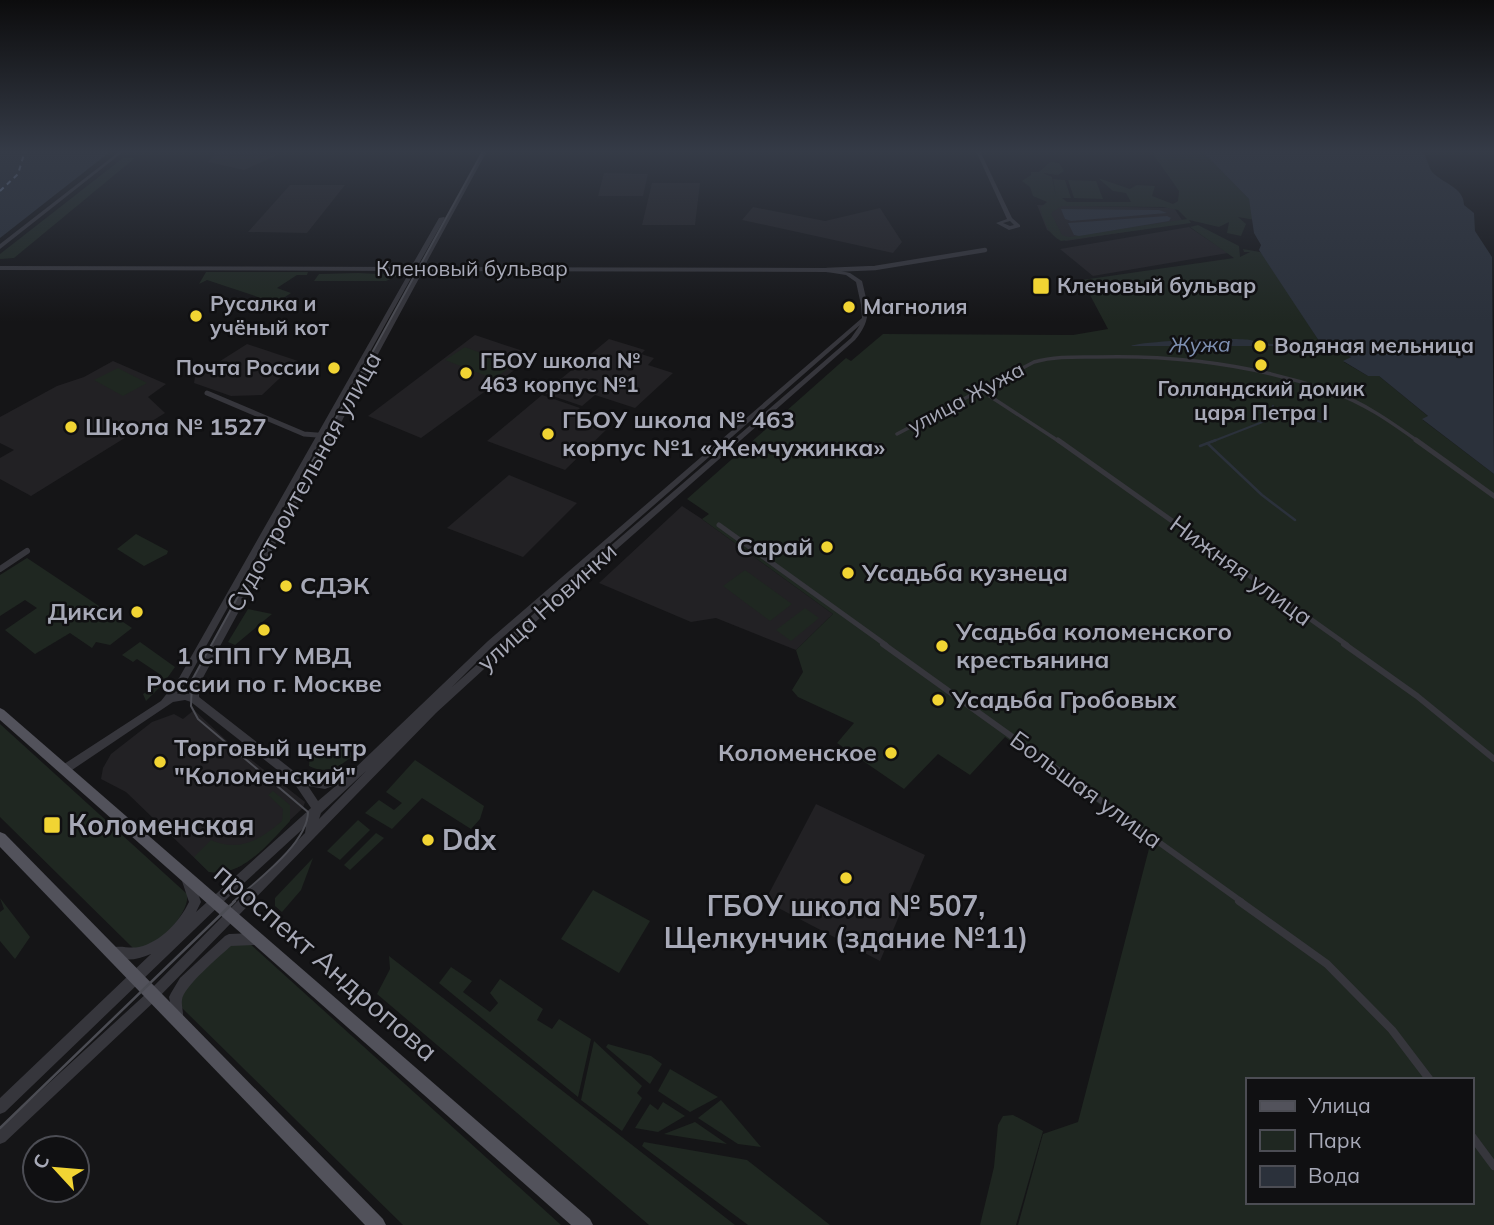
<svg xmlns="http://www.w3.org/2000/svg" width="1494" height="1225" font-family="Mulish,sans-serif">
	<style>
		.built { fill: #222124 }
		.green { fill: #1f2721; fill-rule: evenodd }
		.water { fill: #2b313b }
		.lines { fill: none; stroke-linecap: round; stroke-linejoin: round }
		.stream-far1 { stroke: #2b313b; stroke-width: 2 }
		.stream { stroke: #2b313b; stroke-width: 2.5 }
		.ferry { stroke: #7e90b2; stroke-width: 2; stroke-dasharray: 5 4.5; stroke-linecap: butt }
		.pedestrian-far3 { stroke: #36363c; stroke-width: 3.5 }
		.pedestrian-far2 { stroke: #36363c; stroke-width: 5 }
		.pedestrian-far1 { stroke: #36363c; stroke-width: 6 }
		.pedestrian { stroke: #36363c; stroke-width: 8 }
		.minor-far2 { stroke: #36363c; stroke-width: 4.5 }
		.minor-far1 { stroke: #36363c; stroke-width: 5 }
		.minor { stroke: #36363c; stroke-width: 6 }
		.tertiary { fill: #36363c; fill-rule: evenodd }
		.primary { fill: #52525b; fill-rule: evenodd }
		.tram-far1 { stroke: #4b4c53; stroke-width: 2 }
		.tram { stroke: #4b4c53; stroke-width: 2.5 }
		.poi-dot { fill: #f1d433; stroke: #101012; stroke-width: 2.5 }
		.labels { text-anchor: middle; stroke-width: 5; stroke-linejoin: round; paint-order: stroke }
		.far-street-label { font-size: 21px; fill: #a7a9b7; stroke: #101012 }
		.far-poi-label { font-size: 21px; font-weight: bold; fill: #a7a9b7; stroke: #101012; text-anchor: start }
		.far-water-label { font-size: 21px; font-style: italic; fill: #7e90b2; stroke: #101012 }
		.poi-label { font-size: 24px; font-weight: bold; fill: #a7a9b7; stroke: #101012; text-anchor: start }
		.street-label { font-size: 24px; fill: #a7a9b7; stroke: #101012 }
		.near-poi-label { font-size: 28px; font-weight: bold; fill: #a7a9b7; stroke: #101012; text-anchor: start }
		.near-street-label { font-size: 28px; fill: #a7a9b7; stroke: #101012 }
	</style>
	<rect width="100%" height="100%" fill="#151517"/>
	<g class="built">
		<path d="M217,151H259L277,155L244,170L208,162Z"/>
		<path d="M604,173L648,174L643,196H598Z"/>
		<path d="M652,183H700L695,225H642Z"/>
		<path d="M290,185H345L307,233L248,232Z"/>
		<path d="M1037,205L1174,208L1184,223L1066,241L1047,230Z"/>
		<path d="M753,207L825,221L880,208L902,242L893,253L742,220Z"/>
		<path d="M1189,227L1228,253L1093,276L1060,249Z"/>
		<path d="M475,335L535,355L421,438L368,416Z"/>
		<path d="M609,339L645,350L641,354L654,358L648,365L673,373L635,408L595,395L582,406L544,393Z"/>
		<path d="M247,344L298,361L262,395L231,396L194,383L195,377Z"/>
		<path d="M113,361L166,384L148,397L165,413L31,496L0,479V458L14,450L0,443V417L57,386L84,377Z"/>
		<path d="M542,395L580,408L573,415L609,427L565,470L487,441Z"/>
		<path d="M509,475L577,503L523,557L447,528Z"/>
		<path d="M682,506L702,519L833,614L796,650L716,618L691,622L599,583Z"/>
		<path d="M194,710L226,740L305,802L303,808L241,866L224,872H209L126,792L101,779L103,768L111,754L152,722L174,714L183,719Z"/>
		<path d="M816,804L925,855L880,961L765,901Z"/>
	</g>
	<g class="green">
		<path d="M1151,151H1202L1249,199L1255,220L1238,217L1246,224L1241,236L1227,233L1229,222L1219,227L1189,220L1191,223L1061,241C1048,234 1044,222 1040,208L1047,202L1033,196L1030,187L1022,181L1031,175V172H1039L1050,162L1059,163L1064,171L1058,175L1043,173L1052,177L1056,197L1053,179L1065,180L1071,198H1062L1067,202H1131L1126,193L1113,191L1098,178L1130,189L1137,185L1155,186L1152,196L1173,204L1178,201L1179,191ZM1062,206L1163,207L1178,210L1187,219L1068,237L1062,235L1051,213Z"/>
		<path d="M123,158H135L14,258L0,259V254Z"/>
		<path d="M1068,180L1096,181L1103,199L1074,198Z"/>
		<path d="M1198,225L1239,246L1240,257L1250,252H1244L1243,249L1260,252L1268,260L1319,341L1351,357L1344,362L1368,376H1379L1429,417L1423,420L1494,474V1225H1018L1043,1134L1078,1122L1151,841L1005,737L970,775L938,754L904,789L837,743L854,723L798,697L792,690L803,672L796,650L833,614L702,519L709,514L687,499L846,358L851,361L883,334L1073,335L1108,329L1082,280L1234,258L1190,227ZM1247,1080H1471V1202H1247Z"/>
		<path d="M206,272H308L307,275H297L277,288L291,293L276,303L207,280L199,284Z"/>
		<path d="M358,273L399,275L386,281H314L319,274Z"/>
		<path d="M465,347L513,365L494,379L445,360Z"/>
		<path d="M118,368L147,383L123,396L94,380Z"/>
		<path d="M136,534L168,551L167,554L144,566L117,549Z"/>
		<path d="M27,558L132,628L110,645L96,642L92,648L70,633L35,654L5,630L37,608L25,600L0,616V575Z"/>
		<path d="M745,570L792,604L770,621L723,586Z"/>
		<path d="M805,608L819,618L791,641L776,630Z"/>
		<path d="M248,609L272,614L235,645L228,642Z"/>
		<path d="M140,642L175,667L163,684L146,701L143,694L153,688L161,675L137,659L133,662L122,655Z"/>
		<path d="M0,724L187,894C191,910 160,946 144,948C141,949 137,948 133,948L0,817Z"/>
		<path d="M332,746L344,747L354,755C339,767 327,775 309,766L310,753L317,755Z"/>
		<path d="M415,760L484,806L480,819L471,829L422,798L392,829L365,813L379,800L394,810L402,803L386,792Z"/>
		<path d="M273,791L290,805V821C270,842 242,878 209,872L194,857L211,840C239,853 261,839 282,821L283,809L268,795Z"/>
		<path d="M358,820L370,830L340,860L327,851Z"/>
		<path d="M376,833L384,838L350,870L344,865Z"/>
		<path d="M313,858L301,890L282,912L275,906V898Z"/>
		<path d="M593,890L650,921L619,973L561,939Z"/>
		<path d="M0,898L30,937L15,959L0,941V912L4,909Z"/>
		<path d="M249,943L561,1225H403L181,1007V992L226,946Z"/>
		<path d="M389,956L735,1225H649L377,994L390,969Z"/>
		<path d="M451,967L472,981L463,992L490,1012L498,1003L490,993L500,979L543,1009L537,1020L552,1029L559,1019L591,1039L578,1097L439,983Z"/>
		<path d="M594,1041L642,1086L637,1093L642,1098L622,1131L581,1100Z"/>
		<path d="M608,1044L651,1056L662,1064L650,1084L606,1047Z"/>
		<path d="M670,1069L718,1097L690,1112L658,1091Z"/>
		<path d="M721,1100L761,1147L738,1144L698,1118Z"/>
		<path d="M663,1102L685,1116L658,1132L635,1128L650,1104L658,1110Z"/>
		<path d="M1013,1115L1043,1131L1016,1225H980L994,1167L998,1125L1003,1116Z"/>
		<path d="M695,1122L727,1144L664,1134Z"/>
		<path d="M644,1142L747,1160L830,1225H748L642,1146Z"/>
	</g>
	<g class="water">
		<path d="M0,151H111L0,238Z"/>
		<path d="M1202,151H1422C1427,157 1428,166 1432,172C1442,183 1464,187 1464,205L1474,213L1475,231L1492,257L1494,474L1422,419L1428,416L1379,376H1368L1343,361L1351,357L1327,346H1131C1139,341 1239,337 1250,340C1267,345 1301,348 1319,341L1259,250L1261,245L1254,233L1249,199Z"/>
		<path d="M1061,209L1159,210L1167,213L1071,221L1065,219Z"/>
		<path d="M1167,216L1171,218L1169,221L1079,236L1074,235L1068,223Z"/>
	</g>
	<g class="lines">
		<g class="stream-far1">
			<path d="M1283,409L1321,422"/>
			<path d="M1211,442L1265,421L1273,406"/>
		</g>
		<g class="stream">
			<path d="M1207,443L1262,495L1295,520"/>
			<path d="M1200,446L1216,440"/>
		</g>
		<path class="ferry" d="M0,191L18,174L25,151"/>
		<g class="pedestrian-far3">
			<path d="M982,391L1060,442"/>
			<path d="M897,434L1034,362C1055,356 1076,357 1098,357C1177,355 1255,365 1330,391C1363,402 1391,422 1419,442"/>
		</g>
		<g class="pedestrian-far2">
			<path d="M1058,440L1347,645"/>
			<path d="M1416,440L1494,496"/>
			<path d="M719,525L886,645"/>
		</g>
		<g class="pedestrian-far1">
			<path d="M883,644L1242,902"/>
			<path d="M1344,644L1417,696L1494,759"/>
		</g>
		<g class="pedestrian">
			<path d="M1239,901L1327,964L1392,1030L1430,1080"/>
			<path d="M1471,1135L1494,1166"/>
		</g>
		<path class="minor-far2" d="M827,270L875,268L985,250"/>
		<path class="minor-far1" d="M207,393L304,434L329,436"/>
		<path class="minor" d="M0,569L27,551"/>
		<g class="tertiary">
			<path d="M120,151H124L0,249V244Z"/>
			<path d="M483,151H487L424,267L827,268L850,273L862,281C868,306 873,319 855,340L577,584L436,713L156,1000L5,1142L0,1144V1128L148,992L305,833L306,826L221,904L5,1112L0,1114V1098L151,954C137,960 126,962 111,956L109,952L111,948C120,945 129,949 139,947C161,942 180,921 189,902L182,881L184,877L188,876L192,877L201,902L196,912L311,808L294,783L191,702L185,700L173,702L69,772L65,773L61,772L60,769L61,766L161,701L179,678L410,271L0,270V266L411,267L439,218L444,217L445,218L417,267H419ZM415,271H417L191,682L189,694L185,692L177,694L185,684ZM423,271L827,272L846,275L856,282L861,305L862,318L488,641L353,770L351,769L325,779L300,776L199,697V685ZM860,325L851,338L571,580L452,687L494,645ZM366,771L319,819L321,813ZM338,784L318,801L308,786L325,789Z"/>
			<path d="M976,151H980L1012,218L1020,225V227L1009,230L996,223L1007,219ZM1010,221L1014,225L1010,226L1003,223Z"/>
			<path d="M254,933L258,935L260,939L258,943L254,945L231,946C220,956 183,987 182,1000C181,1008 185,1014 182,1022L178,1024L174,1022L169,997L171,993L180,978L225,936L229,934Z"/>
		</g>
		<g class="primary">
			<path d="M0,708L4,710L590,1219L593,1225H571L0,720Z"/>
			<path d="M0,832L5,834L383,1219L386,1225H365L0,847Z"/>
		</g>
		<path class="tram-far1" d="M233,902C256,881 308,843 308,812L198,719L191,706L192,680L483,151"/>
		<path class="tram" d="M0,1128L235,901"/>
	</g>
	<linearGradient id="sky" x2="0" y2="1"><stop stop-color="#0c0c0d"/><stop offset="0.47" stop-color="#353b47"/><stop offset="1" stop-color="#353b47" stop-opacity="0"/></linearGradient>
	<rect width="1494" height="322" fill="url(#sky)"/>
	<g class="poi-dot">
		<rect x="1032" y="277" width="18" height="18" rx="3.5"/>
		<circle cx="849" cy="307" r="7"/>
		<circle cx="196" cy="316" r="7"/>
		<circle cx="1260" cy="346" r="7"/>
		<circle cx="1261" cy="365" r="7"/>
		<circle cx="334" cy="368" r="7"/>
		<circle cx="466" cy="373" r="7"/>
		<circle cx="71" cy="427" r="7"/>
		<circle cx="548" cy="434" r="7"/>
		<circle cx="827" cy="547" r="7"/>
		<circle cx="848" cy="573" r="7"/>
		<circle cx="286" cy="586" r="7"/>
		<circle cx="137" cy="612" r="7"/>
		<circle cx="264" cy="630" r="7"/>
		<circle cx="942" cy="646" r="7"/>
		<circle cx="938" cy="700" r="7"/>
		<circle cx="891" cy="753" r="7"/>
		<circle cx="160" cy="762" r="7"/>
		<rect x="43" y="816" width="18" height="18" rx="3.5"/>
		<circle cx="428" cy="840" r="7"/>
		<circle cx="846" cy="878" r="7"/>
	</g>
	<g class="labels">
		<g class="far-street-label">
			<text x="472" y="276">Кленовый бульвар</text>
			<text transform="translate(966 398) rotate(-28)" y="7">улица Жужа</text>
		</g>
		<g class="far-poi-label">
			<text x="1057" y="293">Кленовый бульвар</text>
			<text x="210" y="311">Русалка и<tspan x="210" dy="24">учёный кот</tspan></text>
			<text x="863" y="314">Магнолия</text>
			<text x="1274" y="353">Водяная мельница</text>
			<text x="480" y="368">ГБОУ школа №<tspan x="480" dy="24">463 корпус №1</tspan></text>
			<text x="320" y="375" text-anchor="end">Почта России</text>
			<text x="1261" y="396" text-anchor="middle">Голландский домик<tspan x="1261" dy="24">царя Петра I</tspan></text>
		</g>
		<g class="far-water-label">
			<text transform="translate(1200 345) rotate(-1)" y="7">Жужа</text>
		</g>
		<g class="poi-label">
			<text x="562" y="428">ГБОУ школа № 463<tspan x="562" dy="28">корпус №1 «Жемчужинка»</tspan></text>
			<text x="85" y="435">Школа № 1527</text>
			<text x="813" y="555" text-anchor="end">Сарай</text>
			<text x="862" y="581">Усадьба кузнеца</text>
			<text x="300" y="594">СДЭК</text>
			<text x="123" y="620" text-anchor="end">Дикси</text>
			<text x="956" y="640">Усадьба коломенского<tspan x="956" dy="28">крестьянина</tspan></text>
			<text x="264" y="664" text-anchor="middle">1 СПП ГУ МВД<tspan x="264" dy="28">России по г. Москве</tspan></text>
			<text x="952" y="708">Усадьба Гробовых</text>
			<text x="174" y="756">Торговый центр<tspan x="174" dy="28">"Коломенский"</tspan></text>
			<text x="877" y="761" text-anchor="end">Коломенское</text>
		</g>
		<g class="street-label">
			<text transform="translate(304 482) rotate(-61)" y="8">Судостроительная улица</text>
			<text transform="translate(1241 571) rotate(36)" y="8">Нижняя улица</text>
			<text transform="translate(547 607) rotate(-42)" y="8">улица Новинки</text>
			<text transform="translate(1086 790) rotate(36)" y="8">Большая улица</text>
		</g>
		<g class="near-poi-label">
			<text x="68" y="835">Коломенская</text>
			<text x="442" y="850">Ddx</text>
			<text x="846" y="916" text-anchor="middle">ГБОУ школа № 507,<tspan x="846" dy="32">Щелкунчик (здание №11)</tspan></text>
		</g>
		<g class="near-street-label">
			<text transform="translate(326 962) rotate(41)" y="10">проспект Андропова</text>
		</g>
	</g>
	<rect x="1246" y="1078" width="228" height="126" fill="#101012" stroke="#4c4d54" stroke-width="2"/>
	<rect x="1260" y="1101" width="35" height="10" fill="#52525b" stroke="#4c4d54" stroke-width="2"/>
	<text x="1308" y="1113" font-size="21" fill="#a7a9b7">Улица</text>
	<rect x="1260" y="1130" width="35" height="21" fill="#1f2721" stroke="#4c4d54" stroke-width="2"/>
	<text x="1308" y="1148" font-size="21" fill="#a7a9b7">Парк</text>
	<rect x="1260" y="1166" width="35" height="21" fill="#2b313b" stroke="#4c4d54" stroke-width="2"/>
	<text x="1308" y="1183" font-size="21" fill="#a7a9b7">Вода</text>
	<g transform="translate(56 1169) rotate(296)"><circle r="33" fill="#101012" stroke="#4c4d54" stroke-width="2"/>
	<path d="M0-5L12 26L0 18L-12 26Z" fill="#f1d433"/>
	<text y="-10" font-size="19" font-weight="bold" text-anchor="middle" fill="#a7a9b7">С</text>
	</g>
</svg>
